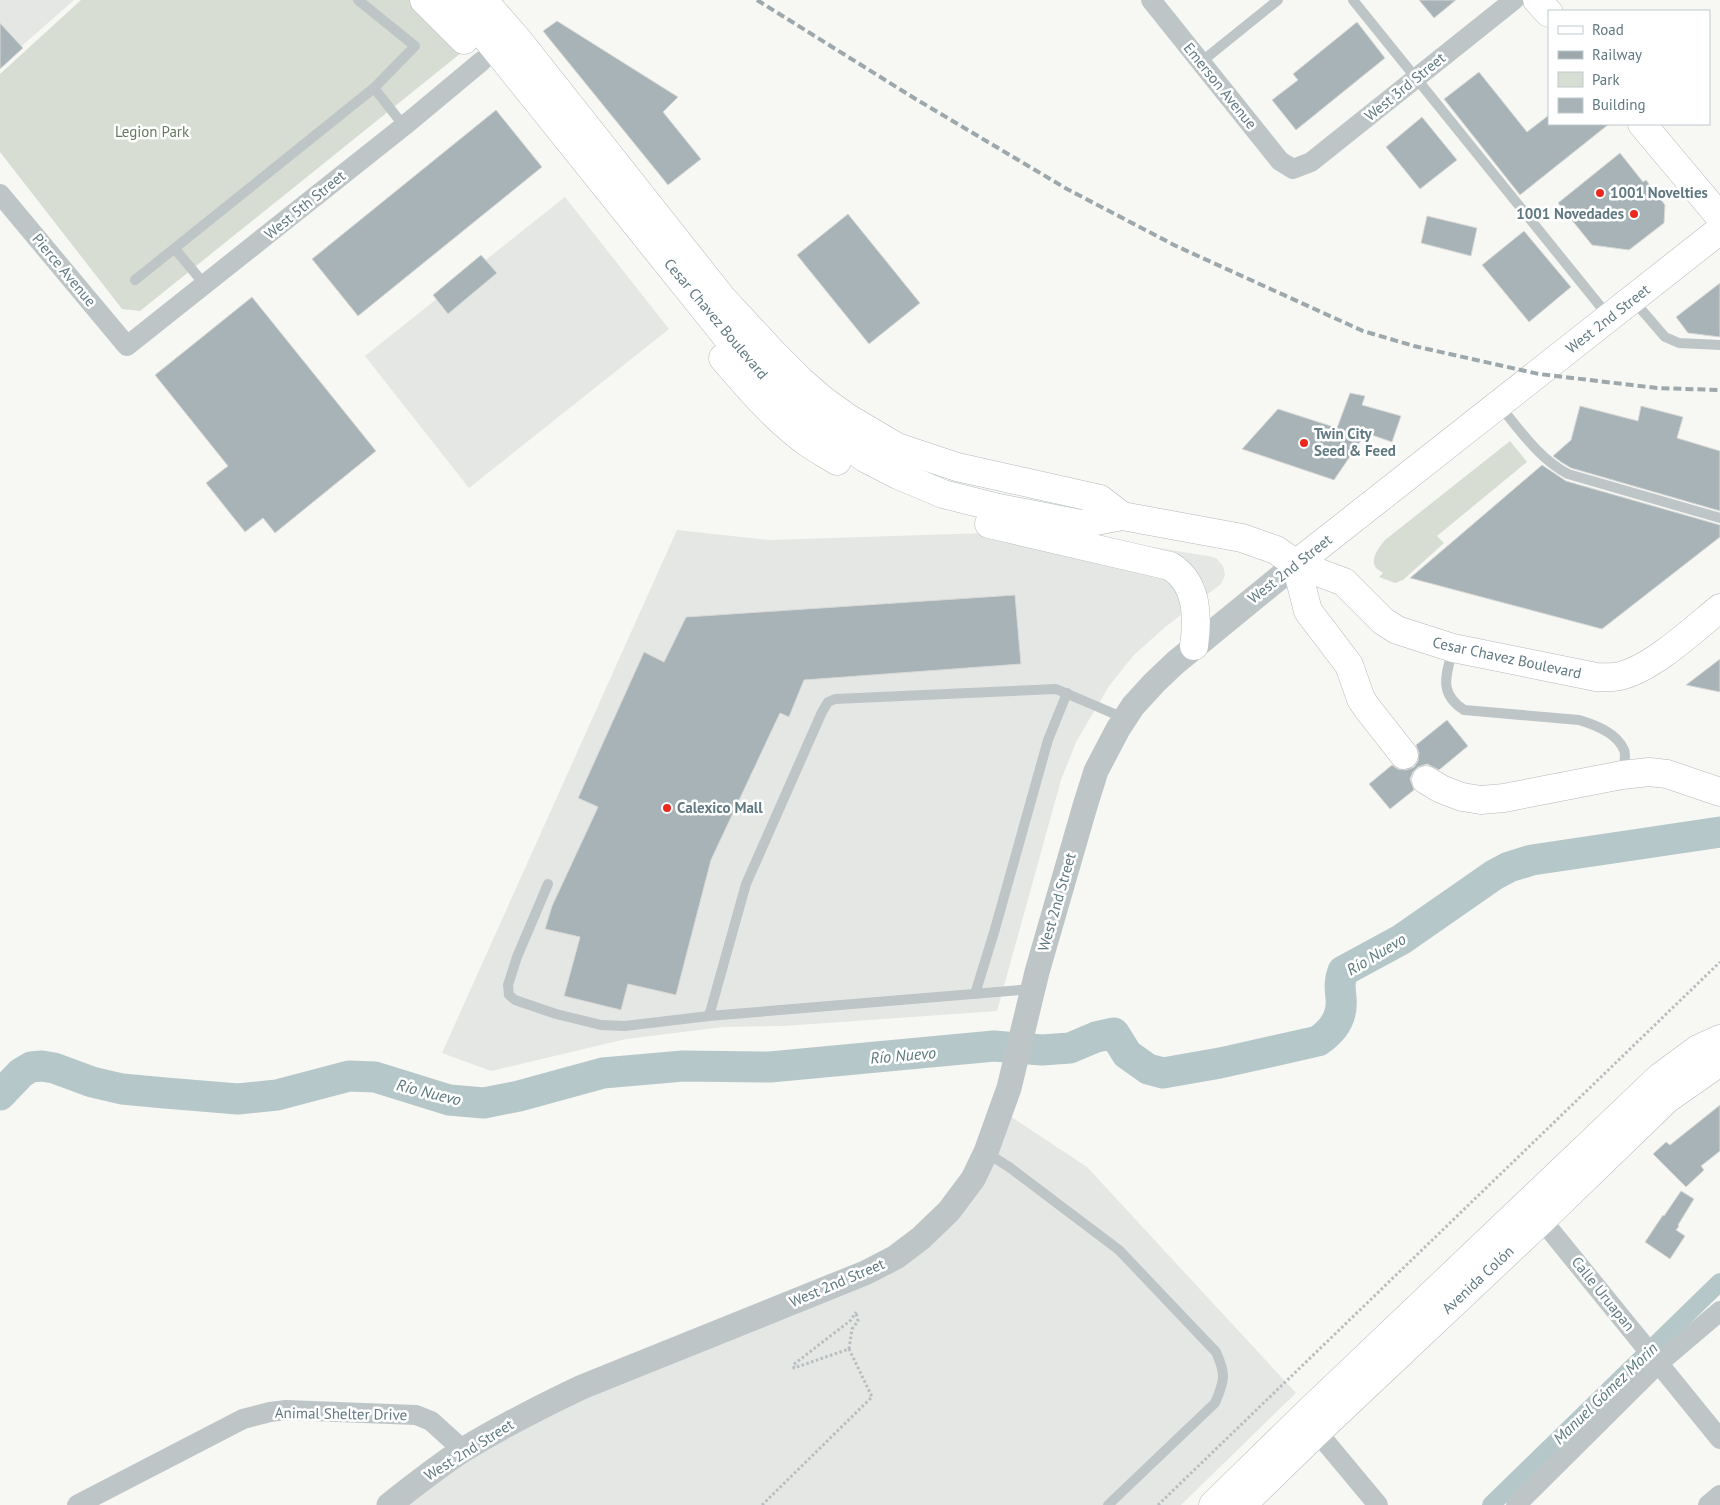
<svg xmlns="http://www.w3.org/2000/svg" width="1720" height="1505" font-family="'PT Sans',sans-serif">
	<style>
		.built { fill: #e5e7e5 }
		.green { fill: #d8ddd3 }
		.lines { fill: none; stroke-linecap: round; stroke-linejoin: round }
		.canal { stroke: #b5c7c8; stroke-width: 18 }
		.river { stroke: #b5c7c8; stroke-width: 31 }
		.building { fill: #a7b3b6; stroke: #d9d9d7 }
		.secondary-casing { stroke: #b2bbbe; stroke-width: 29 }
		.primary-casing { stroke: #b3babd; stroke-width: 29 }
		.trunk-casing { stroke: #b3b9bb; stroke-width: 29 }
		.path { stroke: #b8bdbf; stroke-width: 3; stroke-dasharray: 2.5 2.5; stroke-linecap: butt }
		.service { stroke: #bec5c7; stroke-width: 10 }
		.minor { stroke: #bec5c7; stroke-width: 20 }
		.tertiary { stroke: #bec5c7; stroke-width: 25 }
		.secondary { stroke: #fff; stroke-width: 28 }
		.primary { stroke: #fff; stroke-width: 28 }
		.trunk { stroke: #fff; stroke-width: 28 }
		.rail { stroke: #9da8ac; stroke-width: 4; stroke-dasharray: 8 4; stroke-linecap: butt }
		.poi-dot { fill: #ed291f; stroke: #fff; stroke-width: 2 }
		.labels { text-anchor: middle; stroke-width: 5; stroke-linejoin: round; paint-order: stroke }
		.street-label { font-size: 15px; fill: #617981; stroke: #fff }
		.park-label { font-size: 15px; fill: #697960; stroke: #fff }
		.poi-label { font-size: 15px; font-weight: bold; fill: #617981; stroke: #fff; text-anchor: start }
		.water-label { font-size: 16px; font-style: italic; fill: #5b797c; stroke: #fff }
	</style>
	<rect width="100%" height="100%" fill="#f7f7f4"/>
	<g class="built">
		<path d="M0,0H74L0,65Z"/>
		<path d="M565,197L669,329L469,488L365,356Z"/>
		<path d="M677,530L769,540L1052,531L1208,556L1216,558L1223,566L1225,575L1221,584L1164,628L1133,656L1109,686L1076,742L1061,780L997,1011L784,1026L723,1027L626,1039L491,1071L442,1053Z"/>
		<path d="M1001,1110L1087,1167L1296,1393L1181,1505H389L463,1450L865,1273L949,1211Z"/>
	</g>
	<g class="green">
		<path d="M81,0H440L466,49L140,311L122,309L0,152V74Z"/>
		<path d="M1510,441L1527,462L1437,536L1444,543L1403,580L1395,583L1379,577L1383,573C1381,571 1378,570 1376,568C1369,559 1380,546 1385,540Z"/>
	</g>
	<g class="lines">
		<path class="canal" d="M1491,1505L1720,1282"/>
		<path class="river" d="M0,1095L21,1073L31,1067L42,1066L54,1068L92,1082L122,1089L165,1093L238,1099L277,1095L349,1076L375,1077L449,1100L484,1103L519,1096L603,1073L683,1066L770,1067L994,1046L1042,1050L1070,1048L1096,1037L1114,1033L1127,1054L1148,1069L1163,1073L1220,1063L1318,1041C1333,1031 1343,1017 1341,998C1340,988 1339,981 1343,971L1402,939L1494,875L1509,867L1532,860L1720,832"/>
	</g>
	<g class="building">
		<path d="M1419,0H1456L1434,18Z"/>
		<path d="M557,21L678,97L663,112L701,159L668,185L543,31Z"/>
		<path d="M1357,22L1385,58L1296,130L1272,100L1298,80L1293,74Z"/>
		<path d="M0,23L23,48L0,69Z"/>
		<path d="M1479,72L1527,132L1549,115V124H1609L1520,195L1444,99Z"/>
		<path d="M496,110L542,167L358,316L312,259Z"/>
		<path d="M1422,117L1457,160L1420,189L1386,147Z"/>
		<path d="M1620,153L1643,182L1646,180L1665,205L1664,223L1629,250L1592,245L1558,203Z"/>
		<path d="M848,214L920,303L869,344L797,255Z"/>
		<path d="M1427,216L1477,228L1471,256L1421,243Z"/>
		<path d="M1524,231L1571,287L1529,322L1482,265Z"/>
		<path d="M481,255L497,273L448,314L433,295Z"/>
		<path d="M1720,283V337L1688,333L1676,317Z"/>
		<path d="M252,297L376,451L275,533L263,518L245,532L206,483L228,466L155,375Z"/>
		<path d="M1350,393L1365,396L1362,405L1401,416L1392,442L1366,433L1334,480L1242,449L1278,409L1337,428Z"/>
		<path d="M1580,406L1638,421L1641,406L1683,417L1677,438L1720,451V511L1571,468L1561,462L1553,456L1571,440Z"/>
		<path d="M1542,465L1566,481L1720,525V537L1602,629L1410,578Z"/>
		<path d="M1015,595L1021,664L804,680L789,717L780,713L711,860L676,995L628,984L621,1010L564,996L580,937L545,929L552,906L598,807L578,798L644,652L664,662L686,617Z"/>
		<path d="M1720,659V692L1686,685Z"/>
		<path d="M1447,720L1468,746L1439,770L1427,764L1418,767L1413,772L1410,779L1414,790L1390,809L1369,784L1392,765L1398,769L1406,770L1414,767L1418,761L1419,753L1416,745Z"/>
		<path d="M1720,1105V1151L1701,1166L1704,1170L1686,1187L1653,1154L1666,1142L1670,1145Z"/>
		<path d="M1681,1191L1694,1199L1678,1225L1679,1226L1676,1230L1685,1236L1670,1259L1645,1242L1663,1215L1664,1216Z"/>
	</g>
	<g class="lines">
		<defs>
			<g id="secondary">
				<path d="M424,0L464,40"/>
				<path d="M452,0L489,41L734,346L776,389L820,428L865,458L898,475L943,494L999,508L1081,524L1122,516L1242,538L1276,550L1296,564"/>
				<path d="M483,0L518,40L722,298L774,354L801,381L823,400L848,418L897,447L957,467L1100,499L1122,516"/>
				<path d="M723,358C748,387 773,417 804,440C814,448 826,454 837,461"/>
				<path d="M989,524L1170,566C1198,583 1198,617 1194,646"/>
			</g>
			<g id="primary">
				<path d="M1213,1505L1304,1416L1660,1077L1698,1049L1720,1039"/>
				<path d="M1242,1505L1317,1432L1542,1220L1667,1099L1720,1062"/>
			</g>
			<g id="trunk">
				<path d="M1537,0L1549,13"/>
				<path d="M1642,124L1720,217"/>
				<path d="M1296,564L1720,230"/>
				<path d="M1296,564L1344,582L1383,621L1397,630L1453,648L1596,677C1604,677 1612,678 1620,676C1653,668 1693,630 1720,608"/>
				<path d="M1296,564L1308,611L1349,665L1361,699L1367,708L1404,755"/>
				<path d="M1426,780L1441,789L1462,797L1481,800L1504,798L1622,775L1649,772L1667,774L1720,792"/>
			</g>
		</defs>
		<use href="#secondary" class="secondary-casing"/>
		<use href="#primary" class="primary-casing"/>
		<use href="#trunk" class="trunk-casing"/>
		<g class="path">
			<path d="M849,1349L852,1329L858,1321L856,1313"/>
			<path d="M762,1505L872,1397L849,1349L794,1368L793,1365L851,1320L856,1312"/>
			<path d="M1158,1505L1720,962"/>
		</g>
		<g class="service">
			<path d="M358,0L415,46L374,88L404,126"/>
			<path d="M1353,0L1609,317"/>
			<path d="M1201,62L1278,0"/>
			<path d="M175,249L205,285"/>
			<path d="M135,280L374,88"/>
			<path d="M1633,300L1665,337L1679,343L1720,345"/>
			<path d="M1499,405C1520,430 1539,459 1568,474L1720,518"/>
			<path d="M1453,648C1447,674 1437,692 1464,710L1579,720C1596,725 1617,733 1624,750C1627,757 1623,767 1622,774"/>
			<path d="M548,884L517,957L508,985L509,995L515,1000L556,1014L601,1025L625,1026L709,1016L1032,989"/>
			<path d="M975,994L995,929L1048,740L1067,693"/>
			<path d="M709,1016L746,884L822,712L828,702L835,699L1056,689L1124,718"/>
			<path d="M987,1153L1009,1167L1119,1250L1216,1352C1226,1374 1225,1380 1215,1403L1108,1505"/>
		</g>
		<g class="minor">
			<path d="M1151,0L1280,161L1293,169L1311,162L1514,0"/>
			<path d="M0,194L127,346L404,126L482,61"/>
			<path d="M1542,1220L1720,1439"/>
			<path d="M1308,1421L1378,1505"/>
			<path d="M77,1505L243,1419L270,1412L286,1410L416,1415L431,1421L463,1450"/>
			<path d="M1516,1505L1659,1363L1720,1311"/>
			<path d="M1708,1505L1720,1495"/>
		</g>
		<path class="tertiary" d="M389,1505C413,1486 437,1467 463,1450C501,1427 542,1406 582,1387L865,1273L896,1257L921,1238L949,1211L973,1179L986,1152L1009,1088L1037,972L1085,806L1096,771L1118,729L1133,706L1154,683L1175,663L1296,564"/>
		<use href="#secondary" class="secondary"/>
		<use href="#primary" class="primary"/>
		<use href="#trunk" class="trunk"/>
		<path class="rail" d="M757,0L914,98L1067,189L1176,246L1363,331L1414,346L1539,374L1657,388L1720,390"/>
	</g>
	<g class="poi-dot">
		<circle cx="1600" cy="193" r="5"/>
		<circle cx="1634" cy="214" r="5"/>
		<circle cx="1304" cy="443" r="5"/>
		<circle cx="667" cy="808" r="5"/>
	</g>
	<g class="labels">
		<g class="street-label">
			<text transform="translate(1220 86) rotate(51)" y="5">Emerson Avenue</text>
			<text transform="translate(1405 87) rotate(-39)" y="5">West 3rd Street</text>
			<text transform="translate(305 205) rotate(-39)" y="5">West 5th Street</text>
			<text transform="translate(64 270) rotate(50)" y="5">Pierce Avenue</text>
			<text transform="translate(716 319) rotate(50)" y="5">Cesar Chavez Boulevard</text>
			<text transform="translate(1608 319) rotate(-38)" y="5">West 2nd Street</text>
			<text transform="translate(1290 569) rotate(-38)" y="5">West 2nd Street</text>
			<text transform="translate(1507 658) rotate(12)" y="5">Cesar Chavez Boulevard</text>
			<text transform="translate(1057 902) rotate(-74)" y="5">West 2nd Street</text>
			<text transform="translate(1478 1280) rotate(-43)" y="5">Avenida Colón</text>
			<text transform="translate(837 1283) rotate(-23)" y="5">West 2nd Street</text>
			<text transform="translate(1603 1294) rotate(51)" y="5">Calle Uruapan</text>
			<text transform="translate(341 1414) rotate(1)" y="5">Animal Shelter Drive</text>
			<text transform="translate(469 1450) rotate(-32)" y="5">West 2nd Street</text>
		</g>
		<g class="park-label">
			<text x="152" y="137">Legion Park</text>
		</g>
		<g class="poi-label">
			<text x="1610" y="198">1001 Novelties</text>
			<text x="1624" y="219" text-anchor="end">1001 Novedades</text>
			<text x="1314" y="439">Twin City<tspan x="1314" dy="17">Seed &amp; Feed</tspan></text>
			<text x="677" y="813">Calexico Mall</text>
		</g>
		<g class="water-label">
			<text transform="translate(1376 954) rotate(-31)" y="6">Río Nuevo</text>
			<text transform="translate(903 1055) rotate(-5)" y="6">Río Nuevo</text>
			<text transform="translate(429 1092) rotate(14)" y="6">Río Nuevo</text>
			<text transform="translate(1605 1393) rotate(-44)" y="6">Manuel Gómez Morin</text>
		</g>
	</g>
	<rect x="1548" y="10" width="162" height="115" fill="#ffffff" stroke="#c0c9cd"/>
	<rect x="1558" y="26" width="25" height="8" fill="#ffffff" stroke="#c0c9cd"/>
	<text x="1592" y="35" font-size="15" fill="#617981">Road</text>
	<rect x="1558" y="51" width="25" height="8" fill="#9da8ac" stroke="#c0c9cd"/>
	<text x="1592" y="60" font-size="15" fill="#617981">Railway</text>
	<rect x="1558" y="72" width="25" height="15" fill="#d8ddd3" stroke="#c0c9cd"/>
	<text x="1592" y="85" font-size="15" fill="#617981">Park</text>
	<rect x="1558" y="98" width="25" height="15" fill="#a7b3b6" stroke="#c0c9cd"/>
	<text x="1592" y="110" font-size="15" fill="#617981">Building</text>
</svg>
